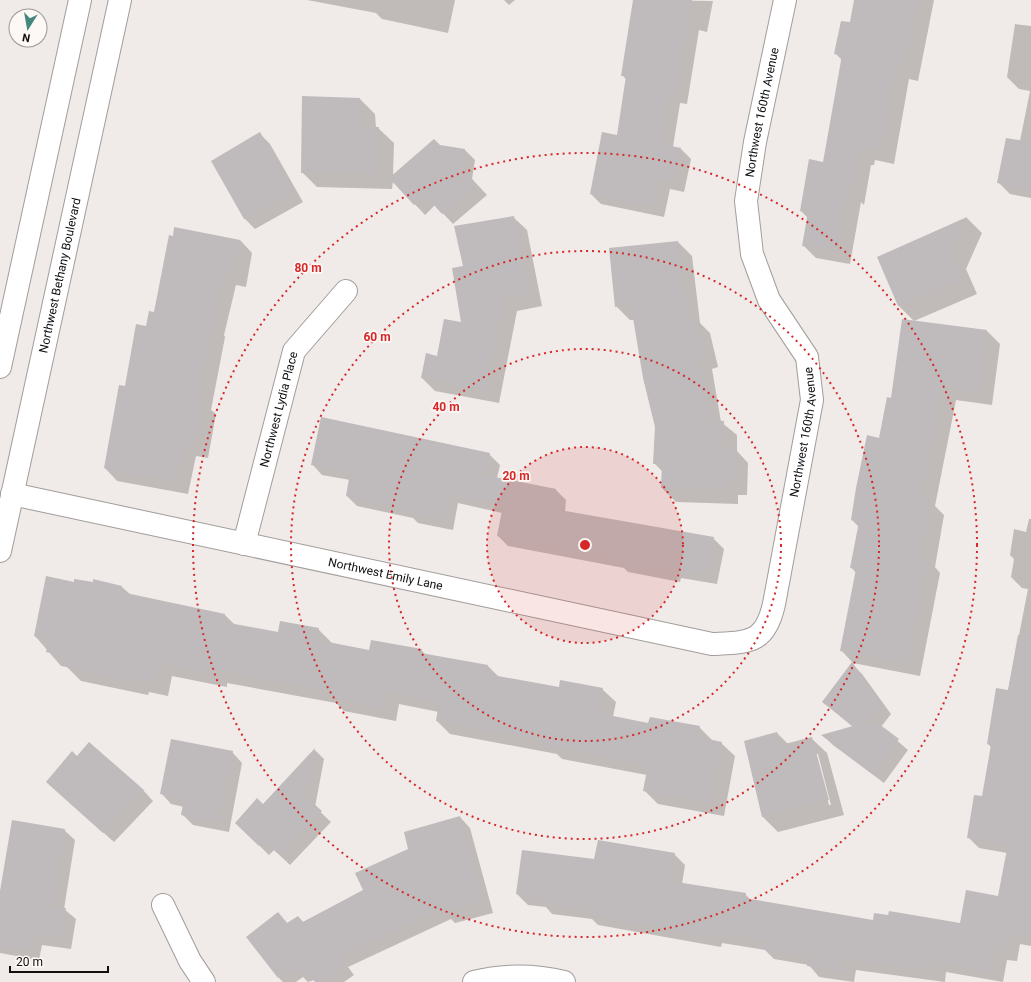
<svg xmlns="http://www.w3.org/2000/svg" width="1031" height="982" font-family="Roboto,sans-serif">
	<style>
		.shadow { fill: #0003; fill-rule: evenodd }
		.building { fill: #bfbabb }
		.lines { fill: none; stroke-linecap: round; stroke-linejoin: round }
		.street-casing { stroke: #a29d9b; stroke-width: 24 }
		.secondary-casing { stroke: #a29d9b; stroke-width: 24 }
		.street { stroke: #fff; stroke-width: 22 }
		.secondary { stroke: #fff; stroke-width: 22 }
		.ring { fill: none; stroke: #d62828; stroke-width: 2; stroke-dasharray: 2 4 }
		.labels { text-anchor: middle; stroke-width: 3.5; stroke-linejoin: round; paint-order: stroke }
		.street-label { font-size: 12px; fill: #100e0e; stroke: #fdf7f5 }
		.centre { fill: #d62828; stroke: #fdf7f5; stroke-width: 2 }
		.ring-label { font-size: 12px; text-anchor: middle; font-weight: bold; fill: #d62828; stroke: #fdf7f5; stroke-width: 3.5; stroke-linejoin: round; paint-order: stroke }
	</style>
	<rect width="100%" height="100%" fill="#f0eae8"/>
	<g class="shadow">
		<path d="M307,0H455L448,33L382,19L376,13Z"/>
		<path d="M504,0H515L509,5Z"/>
		<path d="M634,0L713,1L707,32L699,30L687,104L680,103L673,147L681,149L691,159L684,192L670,189L664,217L601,204L591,194L618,136L627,80L622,75Z"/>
		<path d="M855,0H934L918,81L909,79L894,164L875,160L874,165H871L864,205L861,202L850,264L816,258L803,245L808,218L801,211L824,163L842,60L835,53L850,24Z"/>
		<path d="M1015,24L1031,26V198L1010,194L998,182L1020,141L1030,91L1019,89L1007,77Z"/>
		<path d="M360,99L375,114L376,128H378L394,143L393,176L439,146L465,150L475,160L472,179L487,195L453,224L435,205L425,215L393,181L392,189L317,187L302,172Z"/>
		<path d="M260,134L270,144L303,202L255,229L244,218Z"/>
		<path d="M513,217L527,230L542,306L517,311L499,403L435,391L422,378L462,323L465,267Z"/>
		<path d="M967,218L982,233L966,269L977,294L914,321L899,306L879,258Z"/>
		<path d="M240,240L252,253L246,287L236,285L224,335L225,337L211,410L216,414L208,458L196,456L188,494L117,481L105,468L126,387L147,327L154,313Z"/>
		<path d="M678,242L692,256L700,323L710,333L718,367L712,369L721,422L737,435V451L748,463L747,495H738V504L676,502L662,488V471L654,463L656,427L634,320H630L616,306Z"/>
		<path d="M987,331L1000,344L992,405L956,400L935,506L944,515L935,567L940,573L920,676L853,663L841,650L856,573L851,567L859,527L852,520L880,439L892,399Z"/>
		<path d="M489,454L500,465L497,478L555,489L566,500L565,512L713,538L724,549L717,584L681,578L680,582L628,572L624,568L508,546L498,536L502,513L458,503L453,530L418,523L413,518L357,506L347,496L350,480L322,475L312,464Z"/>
		<path d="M1029,519H1031V946L1020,944L1017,961L1007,960L1003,982L946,972L945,982L856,970L854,982L819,977L809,965L774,959L765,950L722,943L721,947L598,925L592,919L552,914L546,907L528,905L517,894L595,860L674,854L685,865L682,884L745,894L751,900L874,922L961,924L999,897L1007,853L979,848L968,837L983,797L991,747L988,744L1008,691L1028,589L1022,588L1011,577L1014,559L1010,555L1014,529L1026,532Z"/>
		<path d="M94,581L122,587L131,595L225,615L235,625L279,633L318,629L332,643L370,651L421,650L426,655L488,666L499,677L560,688L602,689L616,702L613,717L649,724L699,727L713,741L721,743L735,756L724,816L658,804L644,790L647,775L562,759L557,754L450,734L437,721L439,712L399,704L396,721L344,711L336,703L227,683V687L172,676L168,696L149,692L148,695L81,681L67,667L61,666L35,636L74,583H94Z"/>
		<path d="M852,664L862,674L891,714L881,727L908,750L884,783L833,745L823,735L853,727L823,702Z"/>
		<path d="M777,733L788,744L811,738L827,753L844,815L778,832L763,817ZM816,754H818L831,805H829Z"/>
		<path d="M315,750L324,759L315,807L331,822L290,865L274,850L269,855L236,823L263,806Z"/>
		<path d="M232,752L242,763L229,832L193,825L182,814L184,807L171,804L161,793Z"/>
		<path d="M77,757L143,790L153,801L114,842L58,792Z"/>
		<path d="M460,817L470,828L493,913L455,923L451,919L348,967L354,975L344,982H316L314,980L308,982L303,977L296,982H283L278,977V914L288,924L298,917L303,922L365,890L409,849Z"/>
		<path d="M64,830L75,840L64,909L76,919L71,949L42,945L39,960L0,953V897Z"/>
	</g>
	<g class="building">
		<path d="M633,0H692L677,95L670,93L662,144L681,148L674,182L660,179L654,207L590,194L602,132L617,135L626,76H621Z"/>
		<path d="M854,0H918L905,68L896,66L881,151L862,147L861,153L858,152L850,193L848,188L837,251L802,246L808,212L800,211L809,159L823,162L842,55L834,54L841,21L850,22Z"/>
		<path d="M302,96L360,98L362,126L379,127L378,174L301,173Z"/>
		<path d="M260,132L294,191L244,219L211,161Z"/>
		<path d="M1006,138L1031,142V189L997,183Z"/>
		<path d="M434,139L440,145L465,149L463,168L477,185L442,214L425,195L414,205L389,178Z"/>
		<path d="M514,216L530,293L504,298L486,390L421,378L426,353L437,356L444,319L461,322L452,268L463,266L454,226Z"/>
		<path d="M967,217L952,254L963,279L898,306L877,257Z"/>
		<path d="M174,227L240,240L233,275L224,273L212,323H213L198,400L204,401L195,446L184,444L176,482L104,468L119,385L125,386L136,324L146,326L149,311L154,312L169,235L173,236Z"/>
		<path d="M678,241L688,320L697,318L705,354L698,355L711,420L724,421L723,448H735L734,482H725L724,490L661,488L662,464H653L655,427L643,378L631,306L615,307L609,248Z"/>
		<path d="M902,319L987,330L979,393L943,387L921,499L931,501L921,557L928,559L907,664L840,651L856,569L850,568L859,522L851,520L856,488L867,435L879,438L887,397L891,398Z"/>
		<path d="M321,417L490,453L485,475L556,489L554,509L714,537L707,574L671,568L670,572L617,562V559L497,536L503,505L448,494L443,520L406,513L407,509L346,496L350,473L311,465Z"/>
		<path d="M46,576L74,582V579L93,582V579L122,586L121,592L225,614L224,622L278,632L280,621L319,628L317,640L369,650L371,640L422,649L421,653L488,665L487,674L559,687L560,680L603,688L598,713L648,723L650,717L700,726L698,737L722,742L710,803L643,791L648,765L548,746V742L436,721L439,702L385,691L382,708L329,697L330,691L214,670L213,674L159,663L155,684L136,679L135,683L66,667L68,657L46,652L49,640L34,636Z"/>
		<path d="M1018,635L1031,636V937L1009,933L1006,951L996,949L992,972L935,962L934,971L845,959L843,973L807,966L809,957L762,949L763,941L711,932L710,937L585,914L586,909L540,903L541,898L516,894L522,850L594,859L598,840L675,853L670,881L746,893L745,898L873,920L874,913L888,915L889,911L960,923L966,890L998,896L1008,844L967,838L974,795L982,796L991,745L987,744L996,688L1008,690Z"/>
		<path d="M852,662L881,703L865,723L875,721L899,739L873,774L821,735L853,726L822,702Z"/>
		<path d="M777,732L781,745L812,737L829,800L762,817L744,741Z"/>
		<path d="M171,739L233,751L218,822L181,815L184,799L160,794Z"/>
		<path d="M89,742L144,790L103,833L46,782L72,751L77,756Z"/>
		<path d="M315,748L305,796L322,811L280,855L263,841L259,846L235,823L257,798L263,804Z"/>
		<path d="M460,816L484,902L444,913L443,909L339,956L345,965L319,982H315L305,969L298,974L293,967L278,978L246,937L278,912L287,923L298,916L303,922L363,890L355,873L408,849L404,832Z"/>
		<path d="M12,820L65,829L53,906L66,908L61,939L32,935L29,950L0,945V891Z"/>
	</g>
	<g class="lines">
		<defs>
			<g id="street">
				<path id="s1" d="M12,494L712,644C749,642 765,644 774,604L812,400L807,357L769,300L752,254L746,201L755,142L785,0"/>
				<path id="s2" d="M244,544L294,351L346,291"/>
				<path d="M163,905L190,961L204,982"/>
				<path d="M474,982C503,975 535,975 564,982"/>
			</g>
			<g id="secondary">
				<path d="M0,367L80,0"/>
				<path id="s3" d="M0,551L120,0"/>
			</g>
		</defs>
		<use href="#street" class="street-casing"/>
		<use href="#secondary" class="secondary-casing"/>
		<use href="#street" class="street"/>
		<use href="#secondary" class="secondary"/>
	</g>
	<circle cx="585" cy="545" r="98" fill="#d62828" fill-opacity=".12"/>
	<g class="ring">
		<circle cx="585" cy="545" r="98"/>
		<circle cx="585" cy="545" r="196"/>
		<circle cx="585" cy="545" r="294"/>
		<circle cx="585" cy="545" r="392"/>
	</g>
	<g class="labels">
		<g class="street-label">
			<text dy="4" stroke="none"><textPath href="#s1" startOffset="1311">Northwest 160th Avenue</textPath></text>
			<text dy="4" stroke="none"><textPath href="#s3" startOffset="282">Northwest Bethany Boulevard</textPath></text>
			<text dy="4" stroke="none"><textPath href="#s2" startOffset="139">Northwest Lydia Place</textPath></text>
			<text dy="4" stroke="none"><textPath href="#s1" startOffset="974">Northwest 160th Avenue</textPath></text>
			<text dy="4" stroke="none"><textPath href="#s1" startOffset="382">Northwest Emily Lane</textPath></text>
		</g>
	</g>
	<circle cx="585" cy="545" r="6" class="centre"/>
	<g class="ring-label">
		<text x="308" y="272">80 m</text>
		<text x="377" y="341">60 m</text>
		<text x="446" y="411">40 m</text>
		<text x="516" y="480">20 m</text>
	</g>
	<g transform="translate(28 28) rotate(191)"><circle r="19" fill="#fdf7f5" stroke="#9e9a99"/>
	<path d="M0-3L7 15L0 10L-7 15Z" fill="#44887d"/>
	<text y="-6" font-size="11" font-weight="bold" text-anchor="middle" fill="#100e0e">N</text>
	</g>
	<path d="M10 966v6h98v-6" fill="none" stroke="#100e0e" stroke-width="2"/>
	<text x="16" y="966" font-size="12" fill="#100e0e" stroke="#fdf7f5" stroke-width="3" paint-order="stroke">20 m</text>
</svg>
